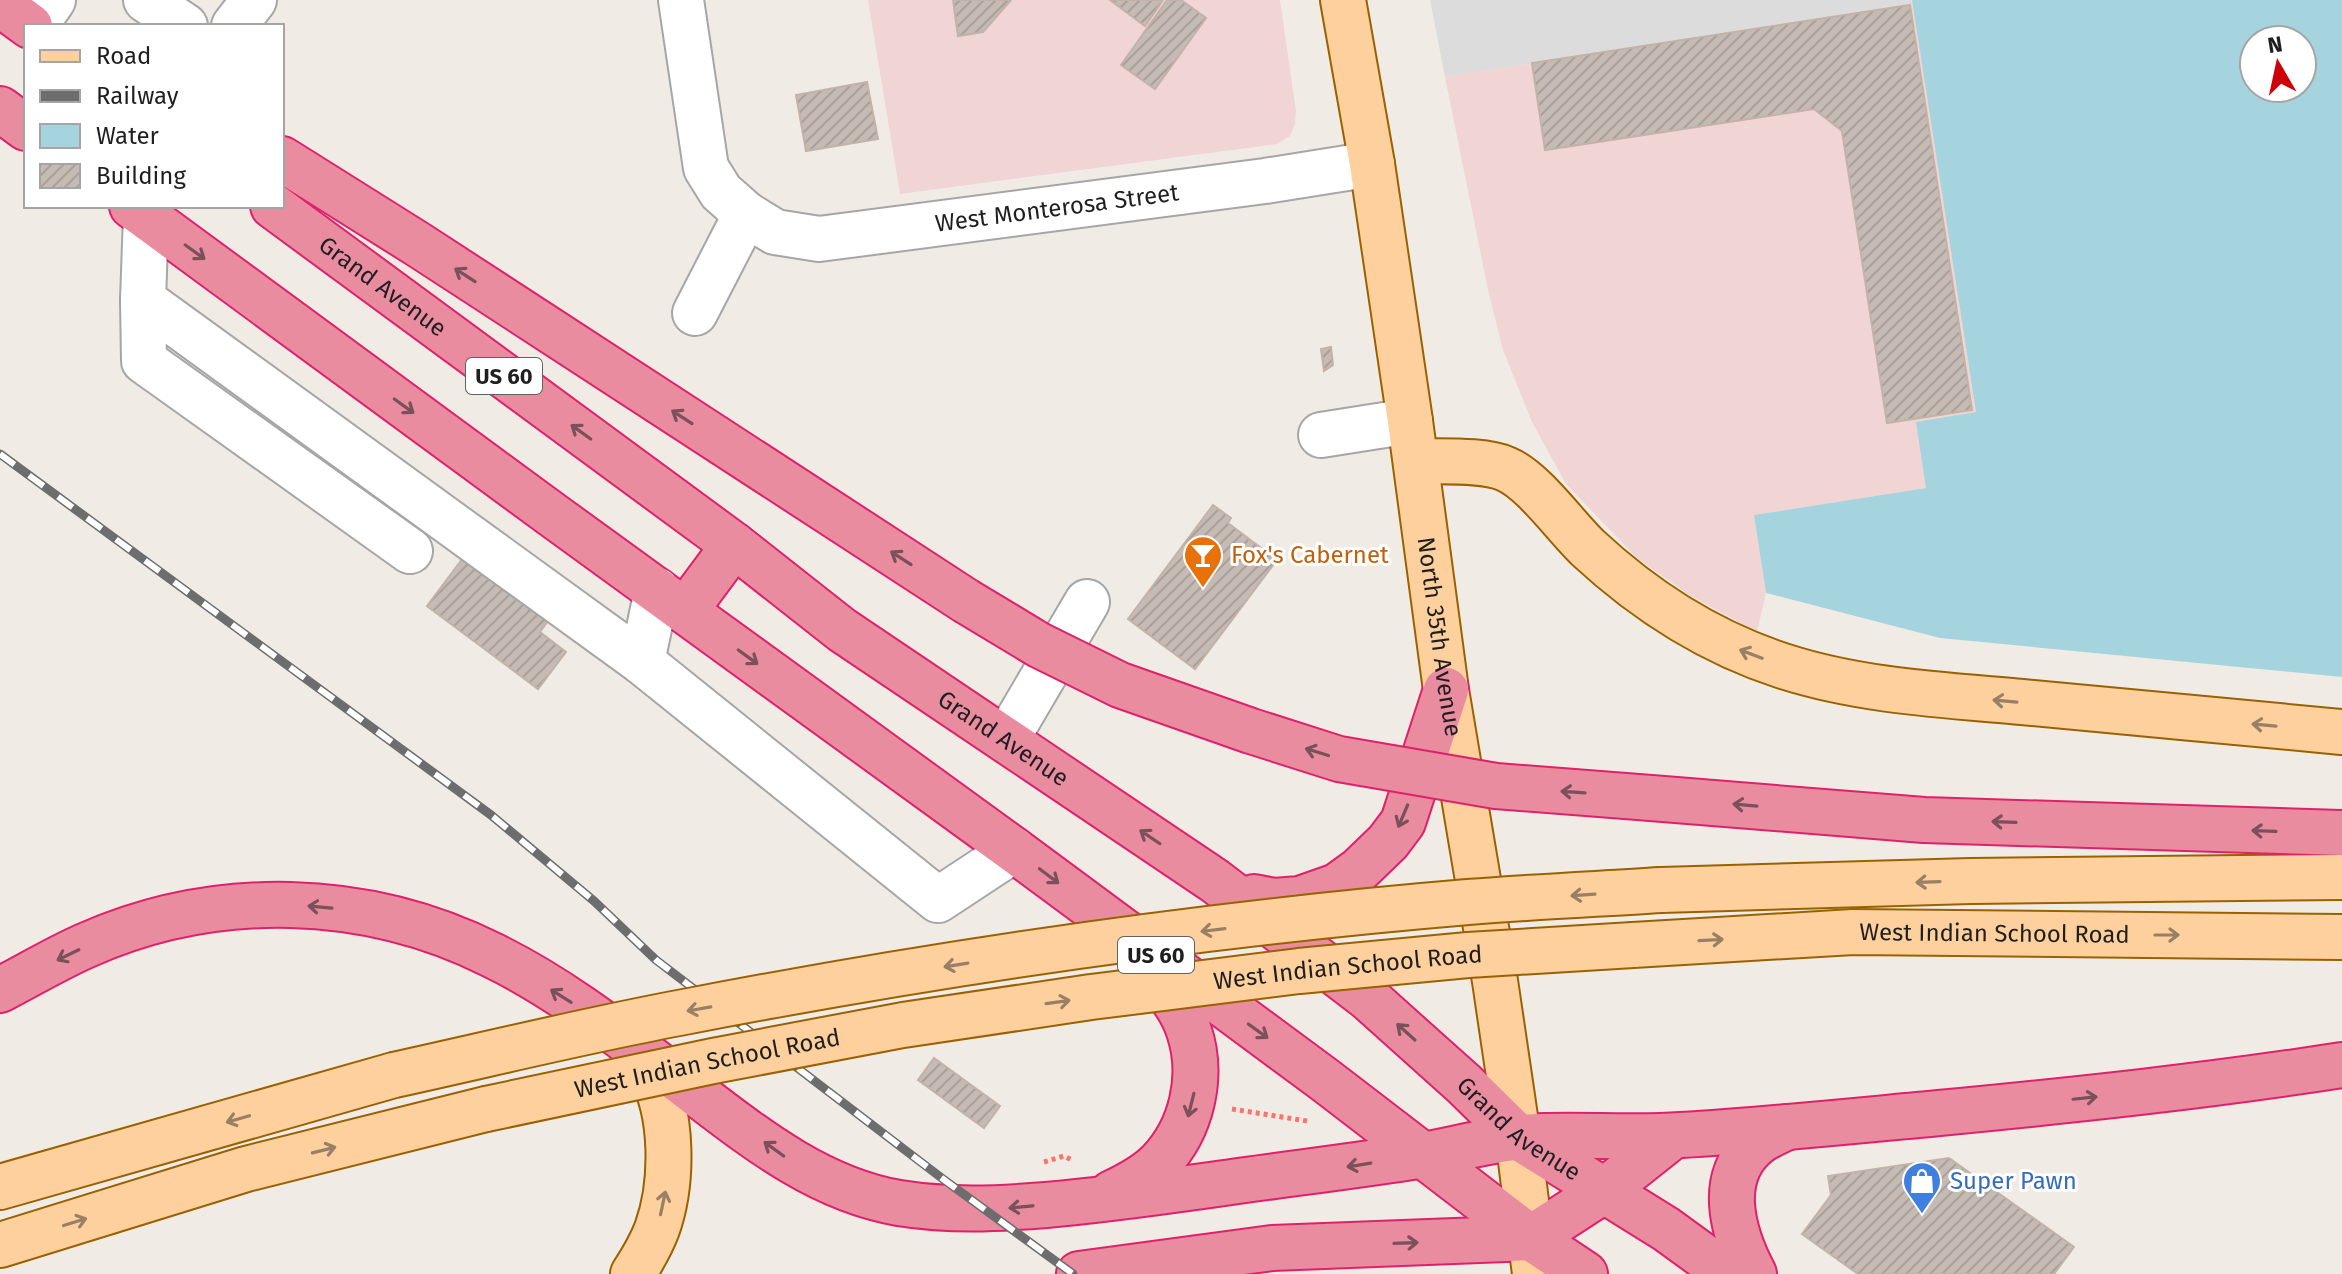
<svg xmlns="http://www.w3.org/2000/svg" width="2342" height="1274" font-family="'Fira Sans',sans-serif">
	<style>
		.residential { fill: #dddcdc }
		.commercial { fill: #f1d4d4 }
		.water { fill: #a5d4de; fill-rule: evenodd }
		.building { fill: url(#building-hatch); stroke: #c2b2a7; stroke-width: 2 }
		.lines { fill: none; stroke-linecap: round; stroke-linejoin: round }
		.minor-casing { stroke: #a6a6a6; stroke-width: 48 }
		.major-casing { stroke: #9a6100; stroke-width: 48 }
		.highway-casing { stroke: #de226a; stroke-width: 48 }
		.path { stroke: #fc736a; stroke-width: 5; stroke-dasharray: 4 4; stroke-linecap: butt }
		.minor { stroke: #fff; stroke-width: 44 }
		.major { stroke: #fdd09d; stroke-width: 44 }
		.highway { stroke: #e98ca0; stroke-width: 44 }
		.rail-casing { stroke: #6d6d6d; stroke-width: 9 }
		.rail { stroke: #fff; stroke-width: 6; stroke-dasharray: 18; stroke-linecap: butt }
		.major-bridge-casing { stroke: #9a6100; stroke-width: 48; stroke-linecap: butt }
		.highway-bridge-casing { stroke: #de226a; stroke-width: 48; stroke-linecap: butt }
		.major-bridge { stroke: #fdd09d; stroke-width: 44 }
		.highway-bridge { stroke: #e98ca0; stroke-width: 44 }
		.oneway { stroke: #7a5059 }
		.oneway2 { stroke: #998064 }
		.labels { text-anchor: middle; stroke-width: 6; stroke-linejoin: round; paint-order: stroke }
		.shield { fill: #fff; stroke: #626262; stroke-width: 2 }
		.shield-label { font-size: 22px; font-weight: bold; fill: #1f1f1f }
		.street-label { font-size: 24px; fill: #1f1f1f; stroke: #fff }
		.food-label { font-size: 24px; fill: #c56008; stroke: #fff; text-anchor: start }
		.shop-label { font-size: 24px; fill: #366cbe; stroke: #fff; text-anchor: start }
	</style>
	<defs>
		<pattern id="building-hatch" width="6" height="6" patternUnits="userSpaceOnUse" patternTransform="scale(2)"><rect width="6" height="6" fill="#c5bbb4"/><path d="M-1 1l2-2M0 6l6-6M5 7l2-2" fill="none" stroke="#a9a09a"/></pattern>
	</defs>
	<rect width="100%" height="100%" fill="#f0ece5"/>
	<path class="residential" d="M1430,0H1912L1913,4L1445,77Z"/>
	<g class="commercial">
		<path d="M868,0H1280L1296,111L1295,124L1290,136L1277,144L900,194Z"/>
		<path d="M1913,4L1976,412L1926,488L1754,515L1766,593L1757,632L1689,595L1637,558L1566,484L1532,422L1503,350L1488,290L1445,77Z"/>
	</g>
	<path class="water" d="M1912,0H2342V677L1940,638L1766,593L1754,515L1926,488L1916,422L1976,412ZM2254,40H2302V88H2254Z"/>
	<g class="building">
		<path d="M953,0H1011L983,32L958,36Z"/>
		<path d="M1110,0H1163L1145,26Z"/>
		<path d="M1167,0H1181L1206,18L1155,89L1121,65Z"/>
		<path d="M1910,5L1972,410L1887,423L1842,131L1814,109L1545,150L1532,63Z"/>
		<path d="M867,82L878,139L806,151L796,95Z"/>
		<path d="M1331,347L1333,365L1324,371L1321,349Z"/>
		<path d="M1213,505L1231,518L1228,523L1277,560L1195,669L1128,619Z"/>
		<path d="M469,550L553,614L540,632L566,652L538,689L427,606Z"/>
		<path d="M934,1058L1000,1106L984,1128L918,1080Z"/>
		<path d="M1949,1158L2074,1247L2054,1274H1858L1802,1234L1831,1195L1828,1176Z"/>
	</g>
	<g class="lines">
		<defs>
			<g id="minor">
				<path d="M146,0L185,26"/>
				<path id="s1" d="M681,0L706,168L721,192L746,214L775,232L819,239L1265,181L1372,164"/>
				<path d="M35,26L53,0"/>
				<path d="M234,26L254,0"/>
				<path d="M146,216L143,300L642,662"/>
				<path d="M143,300L144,361L410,551"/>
				<path d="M695,313L746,214"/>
				<path d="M1321,435L1410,421"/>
				<path d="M657,590L642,662L938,900L1014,850"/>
				<path d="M1006,740L1087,602"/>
			</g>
			<g id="major">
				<path id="s2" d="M1343,0L1372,164L1410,421L1446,690L1495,981L1518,1137L1535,1274"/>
				<path d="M1416,461C1440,462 1484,459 1506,469C1534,481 1565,526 1588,548C1645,601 1709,642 1783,666C1860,691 1943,695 2022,702C2129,712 2235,722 2342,732"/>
				<path d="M1661,890L1971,881L2342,877"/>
				<path id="s3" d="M1633,945L1853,932L2342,937"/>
				<path d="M630,1045C636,1053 644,1061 649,1070C674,1113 673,1184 657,1229C651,1245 642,1260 633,1274"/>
				<path d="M0,1187L394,1075"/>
				<path d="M0,1245L246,1169L486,1109"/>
			</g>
			<g id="highway">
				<path d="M0,4L30,26"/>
				<path d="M0,109L26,128"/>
				<path d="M282,159L419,245L966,601"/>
				<path d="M132,206L554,516L1014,850L1325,1080L1531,1238L1585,1274"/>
				<path id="s4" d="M273,206L734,545L842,630L1215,881L1368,998L1464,1084L1518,1137L1666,1229L1728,1274"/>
				<path d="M685,611L734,545"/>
				<path d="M1651,798L1924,820L2342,833"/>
				<path d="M1254,897L1274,901L1300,899L1337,886L1359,870L1388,842L1403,822L1446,690"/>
				<path d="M0,990C29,975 57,958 87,945C216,888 366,892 492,955C558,987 618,1034 676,1078C744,1129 812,1188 899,1203C949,1211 996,1209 1046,1205C1104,1200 1160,1192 1217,1184C1286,1174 1356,1166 1424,1155C1456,1149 1489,1140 1521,1137C1574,1133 1628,1139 1681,1135C1767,1130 1853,1121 1939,1113C2074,1100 2208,1086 2342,1065"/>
				<path d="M1112,1193C1129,1185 1146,1176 1159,1163C1192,1129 1204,1076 1189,1031C1181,1005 1161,984 1144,964"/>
				<path d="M1079,1274L1272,1248L1531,1238L1605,1190L1673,1136"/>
				<path d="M1754,1274C1733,1234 1715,1175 1759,1142C1767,1136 1778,1132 1787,1127"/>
			</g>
		</defs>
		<use href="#minor" class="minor-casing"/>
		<use href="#major" class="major-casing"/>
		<use href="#highway" class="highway-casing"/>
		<g class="path">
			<path d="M1232,1109L1307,1121"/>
			<path d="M1044,1162L1064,1156L1072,1160"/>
		</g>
		<use href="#minor" class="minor"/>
		<use href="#major" class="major"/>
		<use href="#highway" class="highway"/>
		<defs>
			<path id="rail" d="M0,454L491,815L594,901L656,960L943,1179L1073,1274"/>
		</defs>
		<use href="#rail" class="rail-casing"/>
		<use href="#rail" class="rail"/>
		<defs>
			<g id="major-bridge">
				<path d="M394,1075C490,1054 587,1030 684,1012C943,962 1205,924 1468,902C1533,897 1597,894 1661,890"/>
				<path id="s5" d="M486,1109L713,1061L903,1025L1091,997L1299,971L1468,955L1633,945"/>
			</g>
			<path id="highway-bridge" d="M966,601L1039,645L1120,685L1251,731L1339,759L1496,786L1651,798"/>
		</defs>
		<use href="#major-bridge" class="major-bridge-casing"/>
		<use href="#highway-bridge" class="highway-bridge-casing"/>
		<use href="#major-bridge" class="major-bridge"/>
		<use href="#highway-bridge" class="highway-bridge"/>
	</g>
	<defs><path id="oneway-shaft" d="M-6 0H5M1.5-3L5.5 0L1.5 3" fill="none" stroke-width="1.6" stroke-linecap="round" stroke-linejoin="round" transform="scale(2)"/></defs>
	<g class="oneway">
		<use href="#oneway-shaft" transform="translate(195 252) rotate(36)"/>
		<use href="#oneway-shaft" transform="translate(465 275) rotate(-147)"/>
		<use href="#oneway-shaft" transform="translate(404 406) rotate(36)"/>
		<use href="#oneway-shaft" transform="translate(682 417) rotate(-147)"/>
		<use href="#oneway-shaft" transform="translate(581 432) rotate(-144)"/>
		<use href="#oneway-shaft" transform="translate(901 558) rotate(-147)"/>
		<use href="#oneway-shaft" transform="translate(748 657) rotate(36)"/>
		<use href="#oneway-shaft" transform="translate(1317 752) rotate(-163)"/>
		<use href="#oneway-shaft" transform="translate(1573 792) rotate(-176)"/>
		<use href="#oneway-shaft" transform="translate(1745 805) rotate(-175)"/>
		<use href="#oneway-shaft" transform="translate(1403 816) rotate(113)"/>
		<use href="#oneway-shaft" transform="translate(2004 822) rotate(-178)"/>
		<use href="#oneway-shaft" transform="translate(2264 831) rotate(-178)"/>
		<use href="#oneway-shaft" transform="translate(1150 837) rotate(-146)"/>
		<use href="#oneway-shaft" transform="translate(1049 876) rotate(37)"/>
		<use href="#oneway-shaft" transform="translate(320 907) rotate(-175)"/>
		<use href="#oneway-shaft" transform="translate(68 955) rotate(154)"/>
		<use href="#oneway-shaft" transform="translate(561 996) rotate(-148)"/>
		<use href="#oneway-shaft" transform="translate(1258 1031) rotate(36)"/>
		<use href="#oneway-shaft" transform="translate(1406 1032) rotate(-138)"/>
		<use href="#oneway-shaft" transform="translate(2085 1098) rotate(-6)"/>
		<use href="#oneway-shaft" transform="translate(1191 1105) rotate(104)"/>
		<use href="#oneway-shaft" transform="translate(774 1149) rotate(-144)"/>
		<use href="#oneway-shaft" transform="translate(1359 1165) rotate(171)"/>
		<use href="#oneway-shaft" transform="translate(1021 1207) rotate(175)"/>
		<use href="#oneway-shaft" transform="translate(1406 1243) rotate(-2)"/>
	</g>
	<g class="oneway2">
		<use href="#oneway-shaft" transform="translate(1751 654) rotate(-159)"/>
		<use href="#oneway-shaft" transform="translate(2005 701) rotate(-175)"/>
		<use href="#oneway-shaft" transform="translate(2264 725) rotate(-175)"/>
		<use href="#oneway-shaft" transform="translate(1928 882) rotate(178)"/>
		<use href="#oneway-shaft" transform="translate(1583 895) rotate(176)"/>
		<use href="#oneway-shaft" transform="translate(1213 930) rotate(173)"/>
		<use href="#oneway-shaft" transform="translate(2167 935)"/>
		<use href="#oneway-shaft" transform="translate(1711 940) rotate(-3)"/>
		<use href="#oneway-shaft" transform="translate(956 965) rotate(171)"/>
		<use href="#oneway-shaft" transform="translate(1058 1002) rotate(-8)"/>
		<use href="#oneway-shaft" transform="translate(699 1009) rotate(170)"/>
		<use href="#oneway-shaft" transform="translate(238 1119) rotate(164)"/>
		<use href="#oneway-shaft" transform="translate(324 1150) rotate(-14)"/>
		<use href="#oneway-shaft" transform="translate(663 1203) rotate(-78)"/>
		<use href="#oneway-shaft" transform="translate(75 1222) rotate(-17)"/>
	</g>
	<defs>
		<symbol id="bar-pin" viewBox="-11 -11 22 30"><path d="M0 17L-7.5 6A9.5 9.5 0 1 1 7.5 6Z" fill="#e8710a" stroke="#fff"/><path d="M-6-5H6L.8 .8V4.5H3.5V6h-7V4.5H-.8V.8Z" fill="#fff"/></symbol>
		<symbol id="shop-pin" viewBox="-11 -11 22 30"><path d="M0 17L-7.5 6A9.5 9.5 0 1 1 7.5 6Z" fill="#3f7fe0" stroke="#fff"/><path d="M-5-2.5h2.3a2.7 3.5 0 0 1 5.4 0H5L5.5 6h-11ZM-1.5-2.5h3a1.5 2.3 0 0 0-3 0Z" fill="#fff"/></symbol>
	</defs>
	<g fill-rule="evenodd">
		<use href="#bar-pin" x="1181" y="533" width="44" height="60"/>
		<use href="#shop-pin" x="1900" y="1159" width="44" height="60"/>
	</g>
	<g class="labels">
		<g class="shield">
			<rect x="466" y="358" width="76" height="36" rx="6"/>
			<rect x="1118" y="937" width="76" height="36" rx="6"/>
		</g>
		<g class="shield-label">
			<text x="504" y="384">US 60</text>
			<text x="1156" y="963">US 60</text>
		</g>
		<g class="street-label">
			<text dy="8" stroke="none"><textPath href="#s1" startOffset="550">West Monterosa Street</textPath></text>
			<text dy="8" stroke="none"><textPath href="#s4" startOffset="136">Grand Avenue</textPath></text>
			<text dy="8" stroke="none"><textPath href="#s2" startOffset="644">North 35th Avenue</textPath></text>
			<text dy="8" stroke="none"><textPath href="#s4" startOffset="904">Grand Avenue</textPath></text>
			<text dy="8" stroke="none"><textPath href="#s3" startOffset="362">West Indian School Road</textPath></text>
			<text dy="8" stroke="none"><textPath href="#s5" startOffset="874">West Indian School Road</textPath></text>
			<text dy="8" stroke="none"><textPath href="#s5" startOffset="226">West Indian School Road</textPath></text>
			<text dy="8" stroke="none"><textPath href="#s4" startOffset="1552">Grand Avenue</textPath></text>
		</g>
		<g class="food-label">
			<text x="1231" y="563">Fox's Cabernet</text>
		</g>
		<g class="shop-label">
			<text x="1950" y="1189">Super Pawn</text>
		</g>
	</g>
	<rect x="24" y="24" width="260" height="184" fill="#ffffff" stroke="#a5a5a5" stroke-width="2"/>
	<rect x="40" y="50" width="40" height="12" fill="#fdd09d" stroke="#a5a5a5" stroke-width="2"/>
	<text x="96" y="64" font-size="24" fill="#1f1f1f">Road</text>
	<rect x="40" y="90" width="40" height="12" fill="#6d6d6d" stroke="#a5a5a5" stroke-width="2"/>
	<text x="96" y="104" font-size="24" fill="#1f1f1f">Railway</text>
	<rect x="40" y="124" width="40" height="24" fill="#a5d4de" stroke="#a5a5a5" stroke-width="2"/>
	<text x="96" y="144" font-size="24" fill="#1f1f1f">Water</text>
	<rect x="40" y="164" width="40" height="24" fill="url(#building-hatch)" stroke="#a5a5a5" stroke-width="2"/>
	<text x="96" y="184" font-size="24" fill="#1f1f1f">Building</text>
	<g transform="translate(2278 64) rotate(351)"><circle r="38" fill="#ffffff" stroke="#a5a5a5" stroke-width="2"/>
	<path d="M0-6L14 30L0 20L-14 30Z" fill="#ce0008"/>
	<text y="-12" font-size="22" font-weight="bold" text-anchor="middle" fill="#1f1f1f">N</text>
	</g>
</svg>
